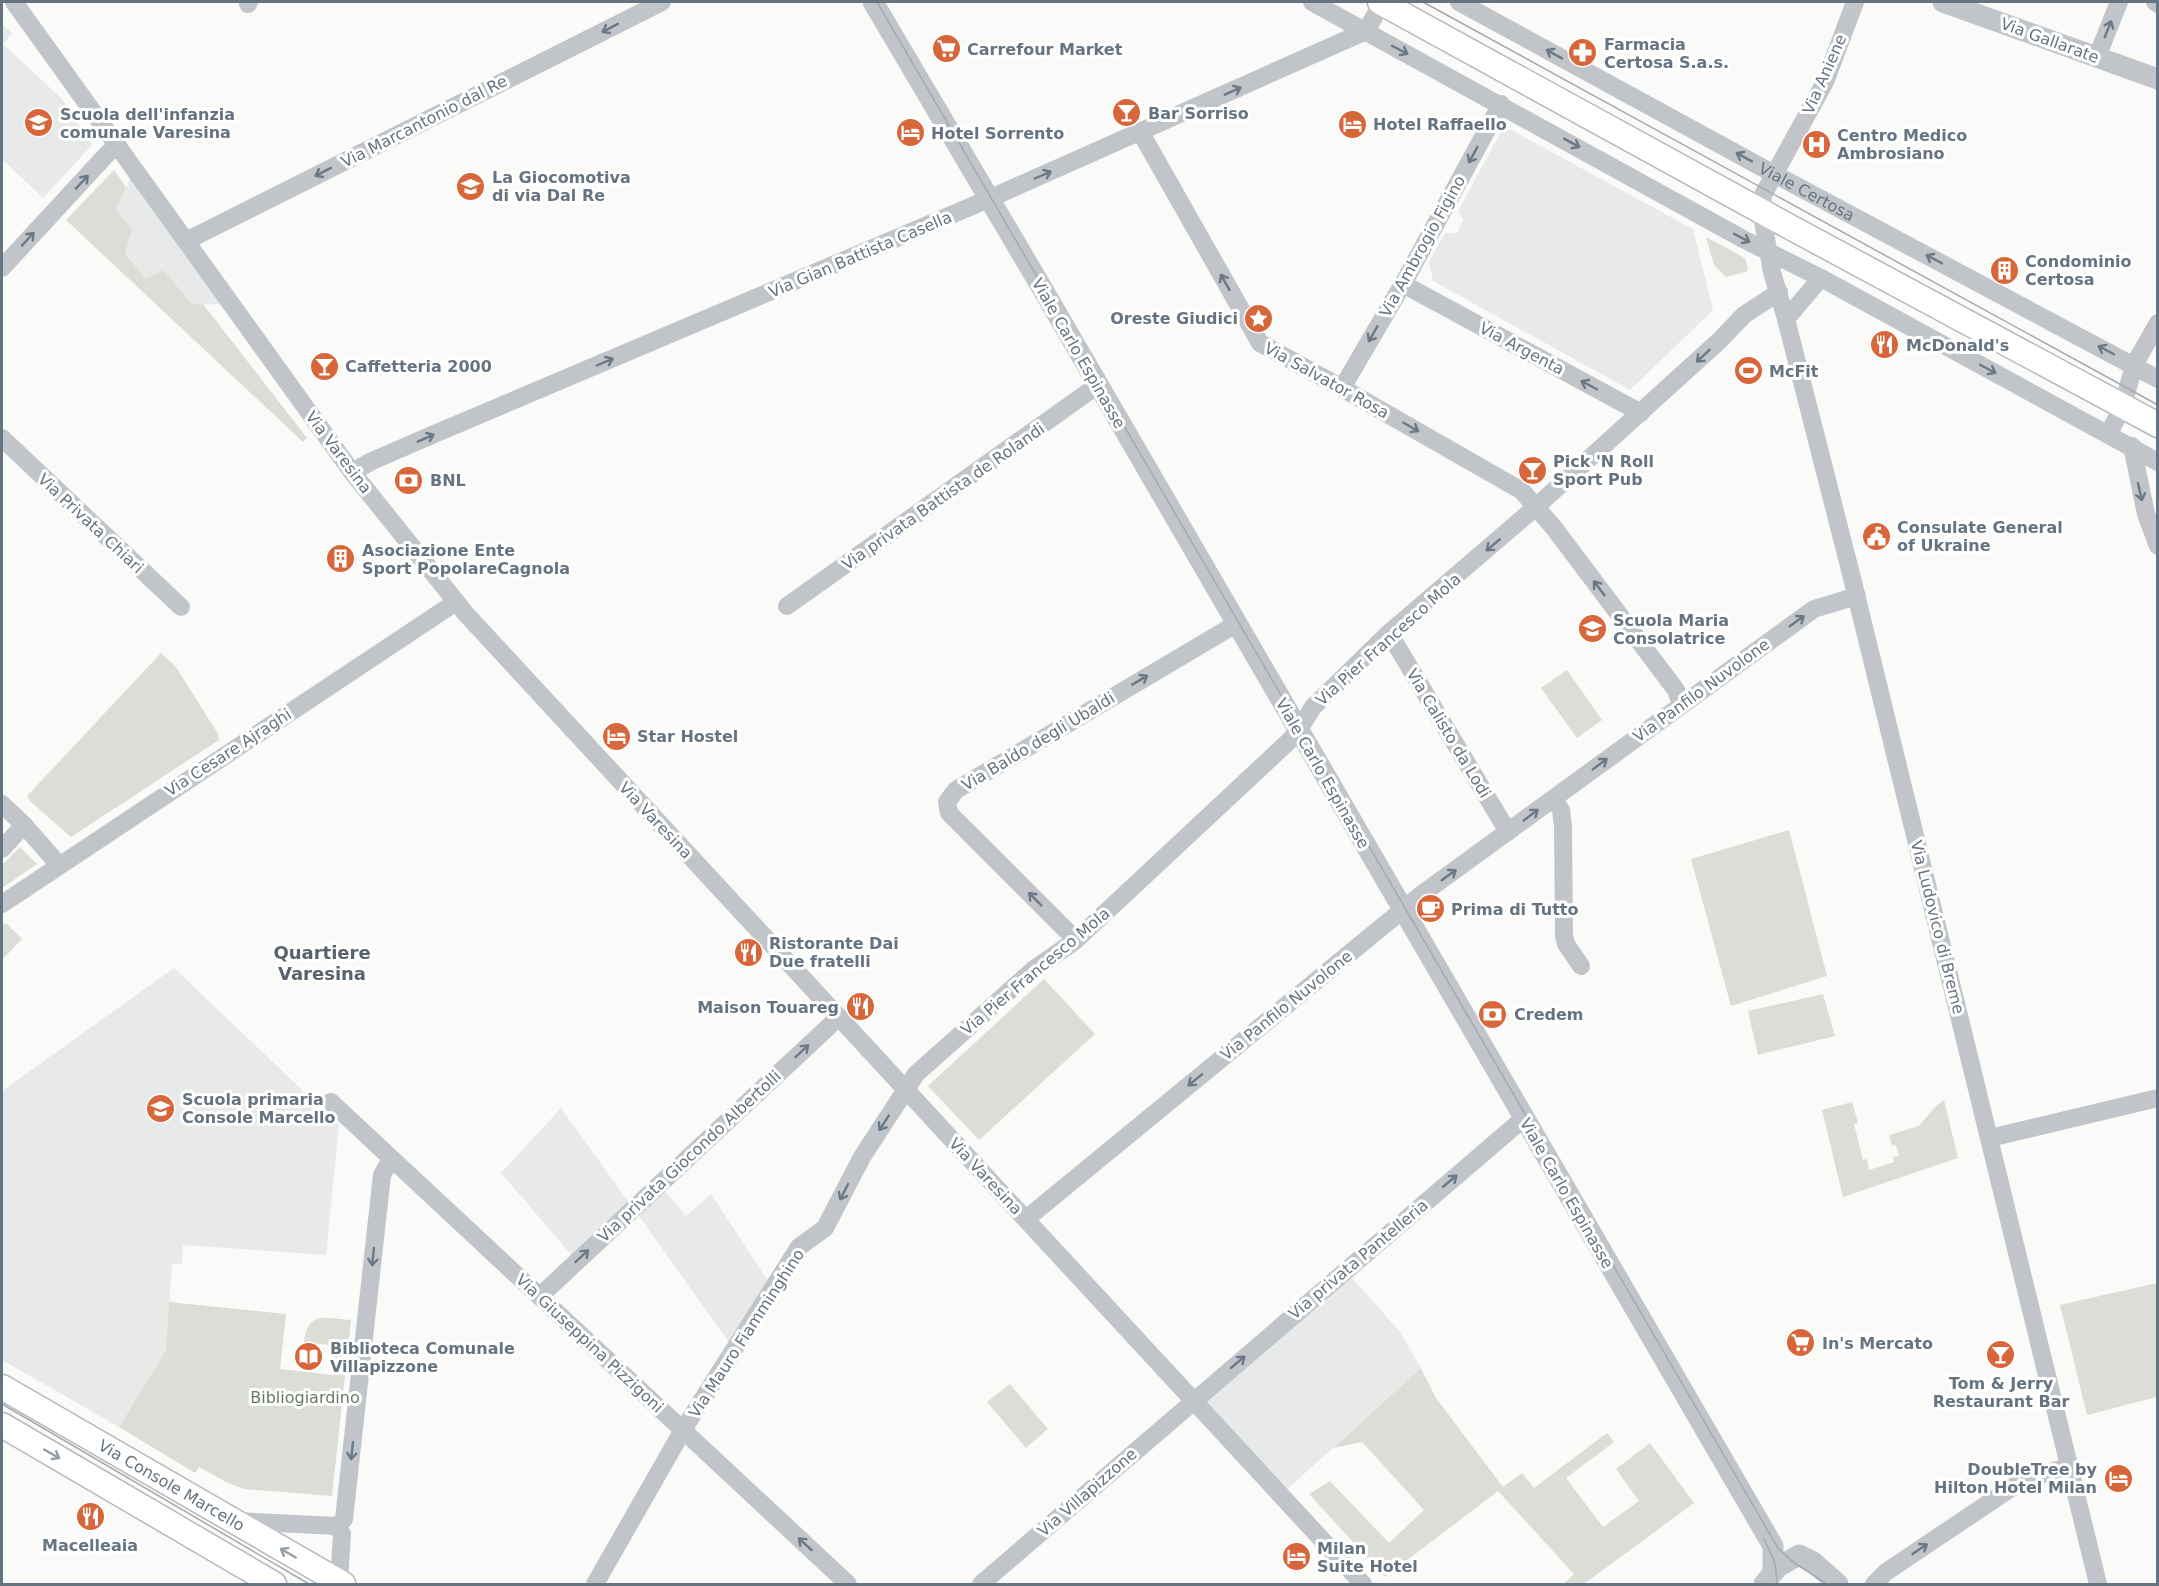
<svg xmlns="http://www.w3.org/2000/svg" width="2159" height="1586" font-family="'DejaVu Sans',sans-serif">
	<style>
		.built { fill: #e8e9e9 }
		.green { fill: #daded7 }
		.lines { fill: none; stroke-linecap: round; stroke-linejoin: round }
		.secondary-casing { stroke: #b4b9be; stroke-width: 27 }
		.minor { stroke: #c1c5c9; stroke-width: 18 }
		.tertiary { stroke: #c1c5c9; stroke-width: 21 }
		.secondary { stroke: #fff; stroke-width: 24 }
		.tram { stroke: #a3a9af; stroke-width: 1.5 }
		.oneway { stroke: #6b7885 }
		.oneway2 { stroke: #949ea7 }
		.labels { text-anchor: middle; stroke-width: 6; stroke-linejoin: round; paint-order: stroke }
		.street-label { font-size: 16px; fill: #667481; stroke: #fff }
		.poi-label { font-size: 16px; font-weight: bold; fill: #667481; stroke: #fff; text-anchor: start }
		.park-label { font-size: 16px; fill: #687966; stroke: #fff }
		.neighbourhood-label { font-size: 18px; font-weight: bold; fill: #59636c; stroke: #fff }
	</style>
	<rect width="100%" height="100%" fill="#fafaf8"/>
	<g class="built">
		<path d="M2,24L12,33L3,44L62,99L92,145L43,198L2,159Z"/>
		<path d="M1504,126L1693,229L1713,310L1630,390L1433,281L1429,262L1445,233H1457L1463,220L1458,211Z"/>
		<path d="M135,168L230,304L192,305L163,270L146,280L125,254L132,229L116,209Z"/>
		<path d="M174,968L339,1125L326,1255L183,1245L182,1264H172L166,1350L119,1427L2,1360V1091Z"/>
		<path d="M561,1108L632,1207L576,1260L501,1173Z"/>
		<path d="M660,1185L686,1216L711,1194L772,1287L733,1348L634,1209Z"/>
		<path d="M1347,1272L1400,1332L1421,1368L1282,1494L1195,1400Z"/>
	</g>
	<g class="green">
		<path d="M114,170L126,187L116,209L132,229L125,254L146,279L163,270L192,304H203L307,438L303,442L66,220Z"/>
		<path d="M1706,237L1745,258L1748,268L1746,272L1726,277L1714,265Z"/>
		<path d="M161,653L176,667L218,734L219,740L71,837L31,802L27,796Z"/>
		<path d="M1567,670L1602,720L1577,738L1541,688Z"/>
		<path d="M1789,830L1827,976L1731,1006L1691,859Z"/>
		<path d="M20,847L37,864L2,888V865Z"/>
		<path d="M6,923L22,939L2,960V926Z"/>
		<path d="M1044,979L1095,1034L979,1140L928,1086Z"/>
		<path d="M1823,994L1835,1036L1758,1055L1748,1011Z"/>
		<path d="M1944,1100L1958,1158L1843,1197L1822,1110L1852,1102L1858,1123L1854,1124L1863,1160L1867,1159L1869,1170L1894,1162L1893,1157L1899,1156L1896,1145L1892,1146L1889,1135L1919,1126L1934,1108Z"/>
		<path d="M2157,1283V1397L2087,1415L2060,1305Z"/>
		<path d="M169,1302L286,1314L280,1369L334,1375L337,1346L304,1342C308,1309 327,1319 351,1320L332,1496L244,1489L228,1483L199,1467L195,1473L119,1427L166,1350Z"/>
		<path d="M1421,1368L1436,1398L1503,1487L1522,1473L1534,1488L1607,1433L1614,1442L1566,1478L1603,1527L1639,1501L1616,1469L1650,1443L1694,1503L1584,1584H1563L1574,1574L1498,1491L1385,1577L1309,1494L1330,1481L1389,1543L1424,1510L1362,1442L1333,1448Z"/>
		<path d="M1010,1384L1048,1429L1026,1448L987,1402Z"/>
	</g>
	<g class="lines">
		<defs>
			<g id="secondary">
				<path d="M1380,2L1790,227L2158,425"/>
				<path id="s2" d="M2,1387L343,1584"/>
				<path d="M2,1425L274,1584"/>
			</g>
		</defs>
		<use href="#secondary" class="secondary-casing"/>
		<g class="minor">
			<path d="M14,2L352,472L466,614L1363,1584"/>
			<path d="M1312,2L1743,239L1821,278L2158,462"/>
			<path id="s1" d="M1459,2L1763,168L2158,379"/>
			<path d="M1855,2L1825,82L1763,195L1761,210L1772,272L1786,319L1851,574L2098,1584"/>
			<path d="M2155,2L2158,4"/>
			<path d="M248,4L249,2"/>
			<path d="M2097,57L2119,2"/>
			<path d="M1141,133L1260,343L1342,388L1522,491L1554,528L1676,690L1681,704"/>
			<path d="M186,241L662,2"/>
			<path d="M2,268L108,153L118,146"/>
			<path d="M1403,284L1641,413"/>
			<path d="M1786,319L1821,278"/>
			<path d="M1342,388L1403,284L1501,104"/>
			<path d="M2109,433L2123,406L2134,365L2158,323"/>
			<path d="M2,438L181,607"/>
			<path d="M2132,446L2146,514L2158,546"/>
			<path d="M352,472L372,461L439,432L984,201L1366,31L1382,3"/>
			<path d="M787,606L1098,385"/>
			<path d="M1389,633L1508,832"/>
			<path d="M1553,799L1561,810L1563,827L1564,936L1566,944L1581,966"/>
			<path d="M2,804L24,825L59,865"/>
			<path d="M2,849L24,825"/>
			<path d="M2,904L456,602"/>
			<path d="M1076,940L949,813L947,802L956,790L1236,624"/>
			<path d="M331,1102L848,1584"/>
			<path d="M1990,1138L2158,1098"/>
			<path d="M1026,1219L1422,894L1814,609L1857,596"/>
			<path d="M540,1296L839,1017"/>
			<path d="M236,1521L337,1526L344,1519L382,1175L391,1159"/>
			<path d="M337,1526L342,1534L339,1582"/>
			<path d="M595,1584L683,1430L799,1247L825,1228L862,1157L916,1074L1033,970L1076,940L1288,742L1298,731L1313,707L1389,633L1537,506L1719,341L1744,315L1779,292"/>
			<path d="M981,1584L1524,1118"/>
			<path d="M1874,1584L1886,1572L2023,1480L2068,1467"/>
		</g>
		<g class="tertiary">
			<path d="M873,2L1042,288L1773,1546V1572"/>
			<path d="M1943,2L2158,79"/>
			<path d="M1764,1584L1778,1567L1799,1555L1813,1562L1838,1584"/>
		</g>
		<use href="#secondary" class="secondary"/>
		<g class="tram">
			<path d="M877,2L1778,1548L1793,1562L1827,1584"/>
			<path d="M1423,2L2158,405"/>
			<path d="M2,1404L309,1584"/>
			<path d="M1764,1539L1775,1563L1777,1584"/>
		</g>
	</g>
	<defs><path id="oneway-shaft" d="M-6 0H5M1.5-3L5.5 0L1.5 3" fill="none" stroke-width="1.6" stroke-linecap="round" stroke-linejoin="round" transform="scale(1.5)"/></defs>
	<g class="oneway">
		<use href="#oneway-shaft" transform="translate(610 28) rotate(153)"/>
		<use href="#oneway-shaft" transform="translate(2108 29) rotate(-68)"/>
		<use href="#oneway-shaft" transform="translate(1400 50) rotate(28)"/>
		<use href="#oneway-shaft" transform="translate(1554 54) rotate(-151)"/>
		<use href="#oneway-shaft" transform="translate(1233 91) rotate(-24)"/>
		<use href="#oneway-shaft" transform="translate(1572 143) rotate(29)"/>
		<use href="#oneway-shaft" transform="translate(1473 155) rotate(119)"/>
		<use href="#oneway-shaft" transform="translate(1744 157) rotate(-151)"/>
		<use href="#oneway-shaft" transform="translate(323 172) rotate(153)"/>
		<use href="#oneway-shaft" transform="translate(1043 175) rotate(-23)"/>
		<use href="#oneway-shaft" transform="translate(82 182) rotate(-47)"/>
		<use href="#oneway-shaft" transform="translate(1742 238) rotate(28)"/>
		<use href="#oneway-shaft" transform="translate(28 239) rotate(-47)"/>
		<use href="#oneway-shaft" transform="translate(1934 259) rotate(-152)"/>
		<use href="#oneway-shaft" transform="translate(1225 282) rotate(-119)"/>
		<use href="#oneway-shaft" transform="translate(1373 334) rotate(120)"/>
		<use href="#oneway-shaft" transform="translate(2106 350) rotate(-152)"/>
		<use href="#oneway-shaft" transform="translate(1703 356) rotate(137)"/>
		<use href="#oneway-shaft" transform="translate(605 362) rotate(-23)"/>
		<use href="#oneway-shaft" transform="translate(1988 369) rotate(28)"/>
		<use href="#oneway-shaft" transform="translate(1589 385) rotate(-152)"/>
		<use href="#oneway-shaft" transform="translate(1411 427) rotate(30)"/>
		<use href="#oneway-shaft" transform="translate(426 438) rotate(-24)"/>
		<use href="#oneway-shaft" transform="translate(2140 492) rotate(77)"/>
		<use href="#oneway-shaft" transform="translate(1493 545) rotate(140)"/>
		<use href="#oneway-shaft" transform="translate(1599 588) rotate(-127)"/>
		<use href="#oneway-shaft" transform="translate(1797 621) rotate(-36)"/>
		<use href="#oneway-shaft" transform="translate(1140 680) rotate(-31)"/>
		<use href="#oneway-shaft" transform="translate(1600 764) rotate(-37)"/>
		<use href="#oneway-shaft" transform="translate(1531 815) rotate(-37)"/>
		<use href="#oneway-shaft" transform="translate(1449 875) rotate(-36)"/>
		<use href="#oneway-shaft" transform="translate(1035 899) rotate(-135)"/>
		<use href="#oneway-shaft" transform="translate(802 1051) rotate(-43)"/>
		<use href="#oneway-shaft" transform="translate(1195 1080) rotate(141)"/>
		<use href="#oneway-shaft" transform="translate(884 1123) rotate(123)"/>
		<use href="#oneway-shaft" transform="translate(1450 1181) rotate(-40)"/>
		<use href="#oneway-shaft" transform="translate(844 1192) rotate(117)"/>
		<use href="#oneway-shaft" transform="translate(582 1256) rotate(-43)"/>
		<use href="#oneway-shaft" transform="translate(373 1257) rotate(96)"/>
		<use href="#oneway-shaft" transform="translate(1238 1362) rotate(-40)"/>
		<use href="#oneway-shaft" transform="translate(352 1451) rotate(96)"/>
		<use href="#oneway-shaft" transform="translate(805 1544) rotate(-137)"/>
		<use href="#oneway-shaft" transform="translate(1920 1549) rotate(-34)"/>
	</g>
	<g class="oneway2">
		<use href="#oneway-shaft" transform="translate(52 1454) rotate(30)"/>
		<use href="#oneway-shaft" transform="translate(288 1553) rotate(-150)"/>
	</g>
	<defs>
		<symbol id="supermarket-disc" viewBox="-11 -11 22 22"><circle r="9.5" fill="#d7673b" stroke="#fff"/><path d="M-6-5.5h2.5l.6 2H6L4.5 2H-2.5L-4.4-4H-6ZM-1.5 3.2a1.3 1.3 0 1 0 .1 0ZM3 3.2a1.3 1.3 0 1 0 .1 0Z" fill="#fff"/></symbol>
		<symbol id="pharmacy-disc" viewBox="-11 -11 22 22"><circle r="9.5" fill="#d7673b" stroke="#fff"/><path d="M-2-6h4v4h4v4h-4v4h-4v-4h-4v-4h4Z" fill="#fff"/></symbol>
		<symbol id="bar-disc" viewBox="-11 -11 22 22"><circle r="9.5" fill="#d7673b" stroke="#fff"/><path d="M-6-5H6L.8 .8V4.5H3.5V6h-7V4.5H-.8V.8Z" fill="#fff"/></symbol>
		<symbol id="school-disc" viewBox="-11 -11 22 22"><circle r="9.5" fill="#d7673b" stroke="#fff"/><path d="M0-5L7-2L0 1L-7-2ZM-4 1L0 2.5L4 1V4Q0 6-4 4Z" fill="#fff"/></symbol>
		<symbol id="hotel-disc" viewBox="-11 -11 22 22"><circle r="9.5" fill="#d7673b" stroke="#fff"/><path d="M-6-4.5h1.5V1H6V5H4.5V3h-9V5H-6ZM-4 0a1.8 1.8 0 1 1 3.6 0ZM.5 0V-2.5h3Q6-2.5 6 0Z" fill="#fff"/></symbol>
		<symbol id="hospital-disc" viewBox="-11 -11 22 22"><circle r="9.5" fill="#d7673b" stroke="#fff"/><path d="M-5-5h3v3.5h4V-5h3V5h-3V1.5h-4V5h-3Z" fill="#fff"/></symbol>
		<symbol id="building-disc" viewBox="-11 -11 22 22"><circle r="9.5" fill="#d7673b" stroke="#fff"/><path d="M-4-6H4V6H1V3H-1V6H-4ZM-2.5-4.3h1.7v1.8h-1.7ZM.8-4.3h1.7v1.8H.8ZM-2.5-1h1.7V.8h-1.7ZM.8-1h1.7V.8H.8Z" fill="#fff"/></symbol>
		<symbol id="sight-disc" viewBox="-11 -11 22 22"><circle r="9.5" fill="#d7673b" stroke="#fff"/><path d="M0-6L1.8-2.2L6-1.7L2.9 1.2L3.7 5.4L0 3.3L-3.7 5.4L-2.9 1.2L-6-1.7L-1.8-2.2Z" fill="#fff"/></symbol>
		<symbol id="restaurant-disc" viewBox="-11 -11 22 22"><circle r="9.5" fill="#d7673b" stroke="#fff"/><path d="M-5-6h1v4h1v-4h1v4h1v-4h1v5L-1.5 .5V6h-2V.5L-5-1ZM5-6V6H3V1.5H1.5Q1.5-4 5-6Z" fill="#fff"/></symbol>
		<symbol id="stadium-disc" viewBox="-11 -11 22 22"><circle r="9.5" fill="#d7673b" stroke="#fff"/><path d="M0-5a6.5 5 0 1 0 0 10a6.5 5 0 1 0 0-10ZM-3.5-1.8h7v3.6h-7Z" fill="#fff"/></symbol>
		<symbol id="bank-disc" viewBox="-11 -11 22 22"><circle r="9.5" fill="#d7673b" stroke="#fff"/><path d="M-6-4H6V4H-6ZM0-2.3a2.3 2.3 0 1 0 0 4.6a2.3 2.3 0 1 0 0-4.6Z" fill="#fff"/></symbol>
		<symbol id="civic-disc" viewBox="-11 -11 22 22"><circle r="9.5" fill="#d7673b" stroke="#fff"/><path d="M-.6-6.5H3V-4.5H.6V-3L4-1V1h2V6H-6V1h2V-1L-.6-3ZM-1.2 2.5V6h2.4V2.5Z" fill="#fff"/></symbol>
		<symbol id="cafe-disc" viewBox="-11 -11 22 22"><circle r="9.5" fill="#d7673b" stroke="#fff"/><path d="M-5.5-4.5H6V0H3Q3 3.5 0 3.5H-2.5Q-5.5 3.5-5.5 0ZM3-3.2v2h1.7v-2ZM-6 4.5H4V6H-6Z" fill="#fff"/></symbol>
		<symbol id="library-disc" viewBox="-11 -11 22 22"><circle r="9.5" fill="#d7673b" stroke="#fff"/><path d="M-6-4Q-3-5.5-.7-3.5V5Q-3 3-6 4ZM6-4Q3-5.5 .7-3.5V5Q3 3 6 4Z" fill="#fff"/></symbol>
	</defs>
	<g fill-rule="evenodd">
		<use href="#supermarket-disc" x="930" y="32" width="33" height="33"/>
		<use href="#pharmacy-disc" x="1566" y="36" width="33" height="33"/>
		<use href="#bar-disc" x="1110" y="96" width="33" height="33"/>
		<use href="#school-disc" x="22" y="106" width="33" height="33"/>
		<use href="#hotel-disc" x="1336" y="108" width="33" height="33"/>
		<use href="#hotel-disc" x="894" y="116" width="33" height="33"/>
		<use href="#hospital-disc" x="1800" y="128" width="33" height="33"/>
		<use href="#school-disc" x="454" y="170" width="33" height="33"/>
		<use href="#building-disc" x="1988" y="254" width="33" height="33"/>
		<use href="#sight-disc" x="1242" y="302" width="33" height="33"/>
		<use href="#restaurant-disc" x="1868" y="328" width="33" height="33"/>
		<use href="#bar-disc" x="308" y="350" width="33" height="33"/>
		<use href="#stadium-disc" x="1732" y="354" width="33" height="33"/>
		<use href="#bar-disc" x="1516" y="454" width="33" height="33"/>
		<use href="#bank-disc" x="392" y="464" width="33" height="33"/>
		<use href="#civic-disc" x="1860" y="520" width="33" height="33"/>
		<use href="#building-disc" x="324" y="542" width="33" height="33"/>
		<use href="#school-disc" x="1576" y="612" width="33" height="33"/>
		<use href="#hotel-disc" x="600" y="720" width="33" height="33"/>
		<use href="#cafe-disc" x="1414" y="892" width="33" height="33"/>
		<use href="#restaurant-disc" x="732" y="936" width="33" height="33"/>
		<use href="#restaurant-disc" x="844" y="990" width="33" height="33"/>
		<use href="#bank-disc" x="1476" y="998" width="33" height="33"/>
		<use href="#school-disc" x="144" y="1092" width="33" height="33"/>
		<use href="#supermarket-disc" x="1784" y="1326" width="33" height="33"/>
		<use href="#bar-disc" x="1984" y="1338" width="33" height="33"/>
		<use href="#library-disc" x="292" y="1340" width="33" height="33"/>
		<use href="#hotel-disc" x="2102" y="1462" width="33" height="33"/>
		<use href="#restaurant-disc" x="74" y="1500" width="33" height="33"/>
		<use href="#hotel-disc" x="1280" y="1540" width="33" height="33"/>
	</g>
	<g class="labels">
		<g class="street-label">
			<text transform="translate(2050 40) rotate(20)" y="6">Via Gallarate</text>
			<text transform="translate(1824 74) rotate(-66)" y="6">Via Aniene</text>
			<text transform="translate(424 121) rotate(-27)" y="6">Via Marcantonio dal Re</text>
			<text dy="6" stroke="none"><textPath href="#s1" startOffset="396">Viale Certosa</textPath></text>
			<text transform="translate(1422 246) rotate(-61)" y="6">Via Ambrogio Figino</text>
			<text transform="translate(860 254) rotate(-23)" y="6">Via Gian Battista Casella</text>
			<text transform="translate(1522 348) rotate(28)" y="6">Via Argenta</text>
			<text transform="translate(1079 353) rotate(60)" y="6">Viale Carlo Espinasse</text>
			<text transform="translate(1327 380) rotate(29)" y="6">Via Salvator Rosa</text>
			<text transform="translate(339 452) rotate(53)" y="6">Via Varesina</text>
			<text transform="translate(943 496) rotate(-35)" y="6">Via privata Battista de Rolandi</text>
			<text transform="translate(91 523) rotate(43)" y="6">Via Privata Chiari</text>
			<text transform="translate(1388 639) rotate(-42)" y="6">Via Pier Francesco Mola</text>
			<text transform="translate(1701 690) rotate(-36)" y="6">Via Panfilo Nuvolone</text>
			<text transform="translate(1449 733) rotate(59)" y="6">Via Calisto da Lodi</text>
			<text transform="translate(1038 741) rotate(-31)" y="6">Via Baldo degli Ubaldi</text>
			<text transform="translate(228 752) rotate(-33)" y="6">Via Cesare Ajraghi</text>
			<text transform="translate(1323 773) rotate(60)" y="6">Viale Carlo Espinasse</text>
			<text transform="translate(656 820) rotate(47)" y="6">Via Varesina</text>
			<text transform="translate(1938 927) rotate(76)" y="6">Via Ludovico di Breme</text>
			<text transform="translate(1035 971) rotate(-40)" y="6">Via Pier Francesco Mola</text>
			<text transform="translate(1286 1005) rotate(-39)" y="6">Via Panfilo Nuvolone</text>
			<text transform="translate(689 1156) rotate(-43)" y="6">Via privata Giocondo Albertolli</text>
			<text transform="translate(986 1176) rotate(47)" y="6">Via Varesina</text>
			<text transform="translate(1567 1193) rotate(60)" y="6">Viale Carlo Espinasse</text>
			<text transform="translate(1358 1259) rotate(-40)" y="6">Via privata Pantelleria</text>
			<text transform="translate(746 1333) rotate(-57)" y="6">Via Mauro Fiamminghino</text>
			<text transform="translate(590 1343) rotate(43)" y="6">Via Giuseppina Pizzigoni</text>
			<text dy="6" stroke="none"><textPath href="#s2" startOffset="196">Via Console Marcello</textPath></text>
			<text transform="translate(1087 1492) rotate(-41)" y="6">Via Villapizzone</text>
		</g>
		<g class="poi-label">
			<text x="1604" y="50">Farmacia<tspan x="1604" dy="18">Certosa S.a.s.</tspan></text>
			<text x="967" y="55">Carrefour Market</text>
			<text x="1148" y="119">Bar Sorriso</text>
			<text x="60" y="120">Scuola dell'infanzia<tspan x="60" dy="18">comunale Varesina</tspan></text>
			<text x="1373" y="130">Hotel Raffaello</text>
			<text x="931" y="139">Hotel Sorrento</text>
			<text x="1837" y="141">Centro Medico<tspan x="1837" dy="18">Ambrosiano</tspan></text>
			<text x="492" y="183">La Giocomotiva<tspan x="492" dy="18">di via Dal Re</tspan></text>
			<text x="2025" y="267">Condominio<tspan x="2025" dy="18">Certosa</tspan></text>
			<text x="1238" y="324" text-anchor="end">Oreste Giudici</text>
			<text x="1906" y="351">McDonald's</text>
			<text x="345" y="372">Caffetteria 2000</text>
			<text x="1769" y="377">McFit</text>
			<text x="1553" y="467">Pick 'N Roll<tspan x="1553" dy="18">Sport Pub</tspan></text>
			<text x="430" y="486">BNL</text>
			<text x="1897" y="533">Consulate General<tspan x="1897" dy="18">of Ukraine</tspan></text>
			<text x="362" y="556">Asociazione Ente<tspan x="362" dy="18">Sport PopolareCagnola</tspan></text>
			<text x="1613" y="626">Scuola Maria<tspan x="1613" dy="18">Consolatrice</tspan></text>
			<text x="637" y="742">Star Hostel</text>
			<text x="1451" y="915">Prima di Tutto</text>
			<text x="769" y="949">Ristorante Dai<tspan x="769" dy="18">Due fratelli</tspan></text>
			<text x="839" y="1013" text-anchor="end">Maison Touareg</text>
			<text x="1514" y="1020">Credem</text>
			<text x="182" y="1105">Scuola primaria<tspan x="182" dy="18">Console Marcello</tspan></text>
			<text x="1822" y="1349">In's Mercato</text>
			<text x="330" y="1354">Biblioteca Comunale<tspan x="330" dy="18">Villapizzone</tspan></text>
			<text x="2001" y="1389" text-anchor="middle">Tom &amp; Jerry<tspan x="2001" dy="18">Restaurant Bar</tspan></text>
			<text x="2097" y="1475" text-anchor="end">DoubleTree by<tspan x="2097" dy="18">Hilton Hotel Milan</tspan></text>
			<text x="90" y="1551" text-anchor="middle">Macelleaia</text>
			<text x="1317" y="1554">Milan<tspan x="1317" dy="18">Suite Hotel</tspan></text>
		</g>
		<g class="park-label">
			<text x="305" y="1403">Bibliogiardino</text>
		</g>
		<g class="neighbourhood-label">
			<text x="322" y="959">Quartiere<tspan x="322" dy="21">Varesina</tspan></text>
		</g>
	</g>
	<rect width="2159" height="1586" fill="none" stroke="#667481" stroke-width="6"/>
</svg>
